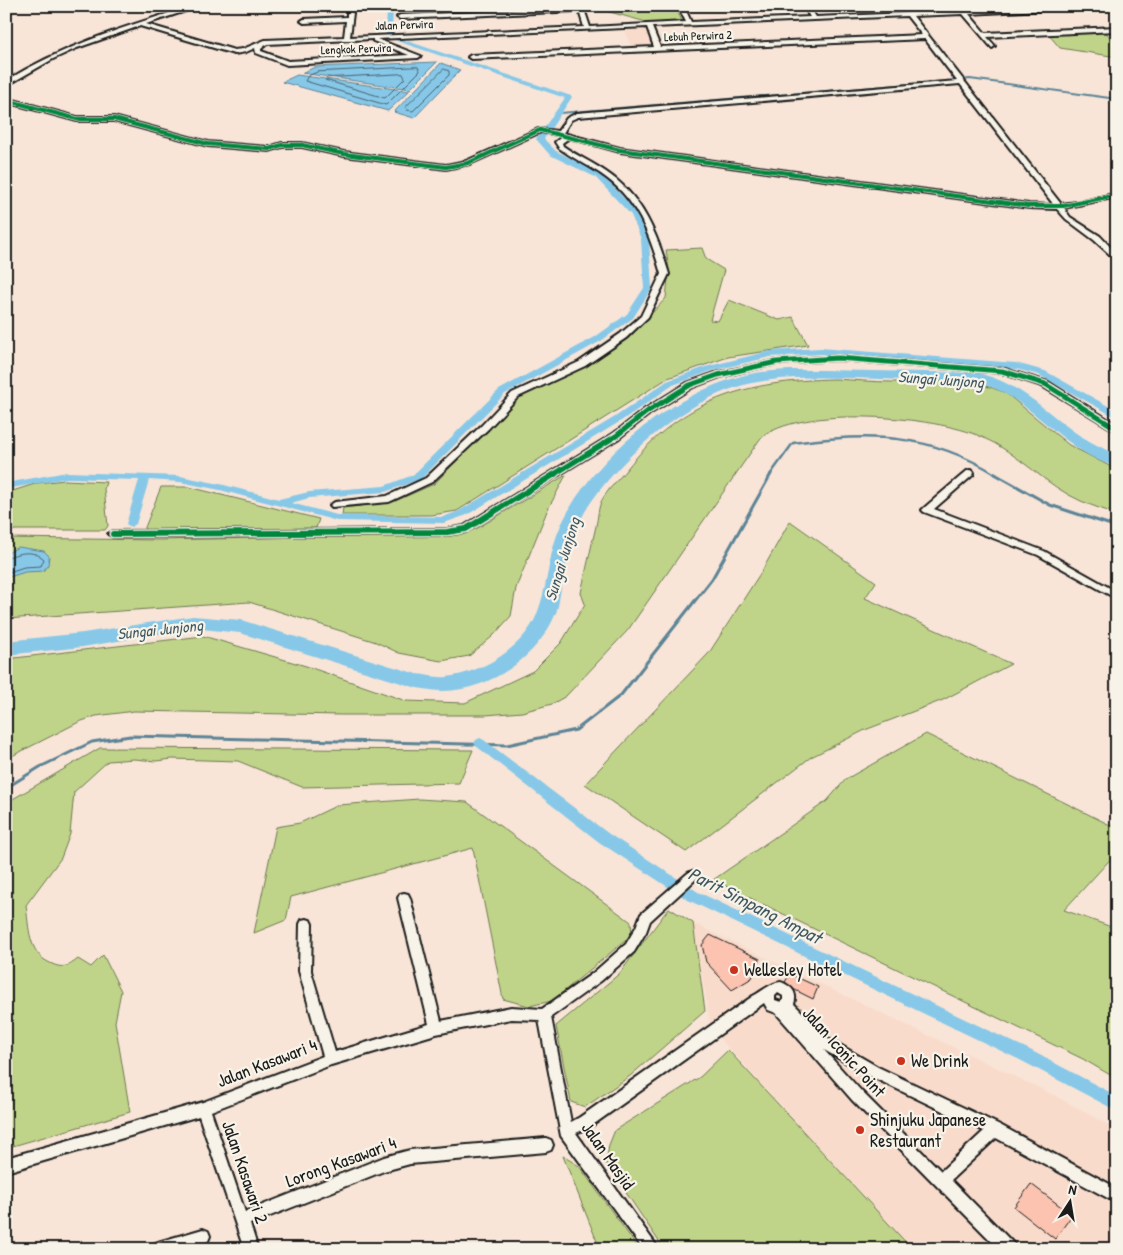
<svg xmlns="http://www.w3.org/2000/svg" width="1123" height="1255" font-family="'Patrick Hand',sans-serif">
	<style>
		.built { fill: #f9dbcb }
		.green { fill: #bfd489; stroke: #6e7852 }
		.water { fill: #87c8e8; stroke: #5c8396 }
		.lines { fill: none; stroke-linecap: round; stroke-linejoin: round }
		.shore { stroke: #47616e; stroke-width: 1 }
		.stream-far2 { stroke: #5c8396; stroke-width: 2 }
		.stream-far1 { stroke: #5c8396; stroke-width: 2.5 }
		.stream { stroke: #5c8396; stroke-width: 3 }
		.canal { fill: #87c8e8; fill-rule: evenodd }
		.river { fill: #87c8e8; fill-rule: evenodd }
		.building { fill: #fbc3b0; stroke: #1c1c1c }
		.minor-casing { stroke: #1c1c1c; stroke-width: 4 }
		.minor { fill: #f7f3e8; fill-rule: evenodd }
		.cycleway-far2-casing { stroke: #f7f3e8; stroke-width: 5.5 }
		.cycleway-far1-casing { stroke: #f7f3e8; stroke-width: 8 }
		.cycleway-casing { stroke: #f7f3e8; stroke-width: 9 }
		.cycleway-far2 { stroke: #00873e; stroke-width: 4 }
		.cycleway-far1 { stroke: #00873e; stroke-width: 5 }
		.cycleway { stroke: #00873e; stroke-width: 6 }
		.poi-dot { fill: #c8321e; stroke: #f7f3e8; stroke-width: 2 }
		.labels { text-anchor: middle; stroke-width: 4.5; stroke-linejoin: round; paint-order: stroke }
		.far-street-label { font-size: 12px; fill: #1c1c1c; stroke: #f7f3e8 }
		.water-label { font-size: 16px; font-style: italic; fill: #415863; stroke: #f7f3e8 }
		.near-poi-label { font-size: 18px; fill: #1c1c1c; stroke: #f7f3e8; text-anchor: start }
		.near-street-label { font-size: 18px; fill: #1c1c1c; stroke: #f7f3e8 }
		.near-water-label { font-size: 19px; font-style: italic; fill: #415863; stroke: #f7f3e8 }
	</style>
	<rect width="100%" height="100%" fill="#f8e5d7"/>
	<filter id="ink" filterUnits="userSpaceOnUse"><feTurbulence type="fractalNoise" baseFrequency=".02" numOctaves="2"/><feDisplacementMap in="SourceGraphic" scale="10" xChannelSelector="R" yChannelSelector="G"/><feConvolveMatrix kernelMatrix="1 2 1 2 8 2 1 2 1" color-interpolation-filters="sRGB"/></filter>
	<g filter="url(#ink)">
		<g class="built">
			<path d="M655,28L664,48L632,49L624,29Z"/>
			<path d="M693,923L1056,1096L1117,1130V1249H912L711,1029Z"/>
		</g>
		<g class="green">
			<path d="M589,6H675L682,21L650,23L606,11H591Z"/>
			<path d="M1105,32L1117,43V57L1060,48L1049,35Z"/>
			<path d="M702,248L706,259L724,270L710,320L718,321L729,300L779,320L793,317L808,345L728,357L668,378L457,511L432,515H342L343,508L393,502L434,484L520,396L588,365L629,338L666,298L669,269L666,250Z"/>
			<path d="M835,379C854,380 873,382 893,382C932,382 971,376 1007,394L1069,445L1117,470V514C1105,510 1092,506 1081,501C1046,486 1017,452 982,437C936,416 798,404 760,439L628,630L566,696L552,704L522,712L486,715H341L134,711L96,716L79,722L6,759V659L203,636L306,666L406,701L465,703L533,671L561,643L585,604L581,593C586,570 591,548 596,526C598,518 598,507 602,500C608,489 619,479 626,470C683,398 746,381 835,379Z"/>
			<path d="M566,475L547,511L516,588L511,616L493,636L469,656L441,661L399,653L376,642L249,602L6,619L8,538L158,540L459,534L476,529Z"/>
			<path d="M65,480L106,482L104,489L108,526L105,530H15L6,534V493L38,483Z"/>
			<path d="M161,487H189L319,519L316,528L144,530Z"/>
			<path d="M790,521L876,582L865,598L1011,664L943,700L865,730L811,757L686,852L585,784L709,653L763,569Z"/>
			<path d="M926,734L1108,824L1117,826V852L1064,910L1117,929V1079L1083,1059L713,880L827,801L846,779Z"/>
			<path d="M100,748L473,750L459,783L302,787L238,761L172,759L156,761L134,759L108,761L74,792L70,834L61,858L26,905C29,927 28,953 50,963C62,969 68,967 78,959L91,967L103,955L121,991L115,1022L130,1112L6,1148V803Z"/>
			<path d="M419,799L467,802L631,922L632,935L552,1001L529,1006L503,999L473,848L291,897L286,920L254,933L276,827L300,823L338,805Z"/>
			<path d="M669,908L693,923L705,1011L630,1076L585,1107L571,1102L556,1026L619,974Z"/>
			<path d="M728,1050L912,1249H664L606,1163L609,1145L615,1130L700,1077Z"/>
			<path d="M563,1156L579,1166L639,1249H600Z"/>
		</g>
		<g class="water">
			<path d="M437,62L410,89L302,73L315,67Z"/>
			<path d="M441,63L460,70L414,118L394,112Z"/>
			<path d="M297,75L409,91L388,111L282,82Z"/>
			<path d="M18,547L44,551L49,556L48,565L43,571L25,572L6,578V554Z"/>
		</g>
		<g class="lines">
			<g class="shore">
				<path d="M418,67L420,71L386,105L305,81L308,76L317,72Z"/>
				<path d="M444,69L449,71V75L413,111L407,110L406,107Z"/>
				<path d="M403,74L405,78L385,98L325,80L327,78Z"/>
				<path d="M6,558C18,553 33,549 44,559L41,566L24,567L6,573"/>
			</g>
			<path class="stream-far2" d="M560,113L970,79L1117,99"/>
			<path class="stream-far1" d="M770,475L793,443C869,432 930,433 997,475"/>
			<g class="stream">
				<path d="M995,474L1050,505L1117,527"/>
				<path d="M6,788L40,767L92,742L130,736L507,745L576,730L621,695L712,579L771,474"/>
			</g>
			<g class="canal">
				<path d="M387,6H393L392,33L401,39L571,96L572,97L544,139L556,151L601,173L639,214L649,239L652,288L633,318L601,341L505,394L421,479L385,492L309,498L291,503L337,515L443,517L459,511L615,417L667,381L705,367L770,351L820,348L1016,363L1045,371L1117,411V418L1039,375L1016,369L820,354L770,357L711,371L673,385L621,421L467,515L444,523L337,521L220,490L180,482L149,480L136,524L131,527L126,524L139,480L67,478L6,489V483L67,472L180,476L220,484L279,499L309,492L384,486L413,475L499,390L595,337L627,314L644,288L641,239L631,215L595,177L550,155L536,139L565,98L397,41L386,34Z"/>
				<path d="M480,738L484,740L609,834L698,892L1030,1050L1117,1096V1111L1020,1060L688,900L599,842L476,746L474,743L476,740Z"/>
			</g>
			<path class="river" d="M822,370L978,373C1021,384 1042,409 1076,433C1089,442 1103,448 1117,455V467C1063,453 1027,393 978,383C968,381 957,382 947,381C925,381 902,380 880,379C839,378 793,375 752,383C689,396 620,457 586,510C571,534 567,562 561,589C559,598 559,607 555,615C538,657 489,691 443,691C435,691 426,689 417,688L240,633L193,628L83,647L6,655V641L83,633L193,616L241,620L417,674C427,675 437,678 447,677C481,673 524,648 537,614C549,584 548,549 564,519C598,453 677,390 750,374C774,369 798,370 822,370Z"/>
		</g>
		<g class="building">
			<path d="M710,935L760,959L752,978L732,990L706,962L702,945Z"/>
			<path d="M790,974L818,987L813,999L795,990L785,982Z"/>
			<path d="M1031,1184L1072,1215L1055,1239L1014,1207Z"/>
		</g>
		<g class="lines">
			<defs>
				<g id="minor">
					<path d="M192,6H201L146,24L234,50L243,49L265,40L344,37L346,21L304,23L301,21L304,19L347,17V13L350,11L353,13L350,37L584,27L579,11L400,19L397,17L400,15L578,8L577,6H583L590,27L686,22L678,6H684L691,22L810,17L803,6H809L816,17L1070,6H1117L969,14L985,33L1117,27V31L987,37L995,46L992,48L963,14L913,16L1061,204L1084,201L1117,193V197L1064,208L1070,217L1100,236L1117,254V261L1094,240L1066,219L1057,209L1029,208L620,152L569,138L562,143L563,146C577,156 592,162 606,172C642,196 657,234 669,274L648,317L626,338L585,366L518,397L488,429L432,482L389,502L332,507L330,505L335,502L387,496L426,478L482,425L512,393L579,362L620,334L641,316L661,274C650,235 637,198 601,174C588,165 572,158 559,148L555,142L563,136L541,132L470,164L446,169L344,156L302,147H282L269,151L208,146L114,121H77L6,102V98L77,117H114L208,142L269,147L282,143H302L344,152L446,165L466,161L538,129L558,131L567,118L577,113L957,81L925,39L471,59L468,57L471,55L654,47L647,27L377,39L421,56L418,58L287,65L256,53L255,48L246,52L234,54L140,26L77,48L53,59L6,86V81C64,45 127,26 192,6ZM907,16L922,35L660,47L652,27ZM373,39V41L409,55L288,61L261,51V49L267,44ZM960,84L1054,205L1029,204L620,148L563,133L571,120L578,117Z"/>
					<path d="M838,356L1005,369L1048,382L1117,425V432L1042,386L1001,373L838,360L777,364L720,377L693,387L651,413L619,438L466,532L447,535L113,537L108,534L113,531L447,529L464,526L613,434L645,409L687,383L715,373L777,360Z"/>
					<path d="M970,470L973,471L974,473L973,475L934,509L1044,551L1117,592V599L1038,555L924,512L922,510L924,508L967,471Z"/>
					<path d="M692,871L696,873L698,876L696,879L650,921L646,932L634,952L601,981L551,1017L571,1122L580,1117L753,996C763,991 770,983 781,982C791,986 798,992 794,1004L828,1038L878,1067L1000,1125L1117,1188V1203L996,1138L951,1180L1014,1244L1016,1249H999L852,1100L776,1013L768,1010L764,1003L590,1127L576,1133L659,1249H643L561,1136L539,1020L511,1019L436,1034L331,1065L211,1111L245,1212L384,1157L410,1150L546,1138L551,1140L553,1145L551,1150L546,1152L410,1164L384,1171L250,1224L258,1249H244L199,1116L6,1172V1158L203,1102L323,1056L299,971L300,924L302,920L306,919L310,920L312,924L311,971L335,1052L429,1024L398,898L400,894L404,893L408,894L410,898L441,1021L511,1007L542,1009L593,973L626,944L636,927L641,914L688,873ZM778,993L783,996V1000L781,1002L775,1000V996ZM824,1050L868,1075L984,1131L941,1171L862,1092Z"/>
					<path d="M203,1229L208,1231L210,1236L208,1241C188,1249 172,1249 151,1249L153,1244L158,1242Z"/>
				</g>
			</defs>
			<use href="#minor" class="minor-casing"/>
			<use href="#minor" class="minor"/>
			<defs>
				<path id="cycleway-far2" d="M6,100L77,119H114L208,144L269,149L282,145H302L344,154L446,167L468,163L540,130L620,150L1029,206H1063L1117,195"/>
				<path id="cycleway-far1" d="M553,475L616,436L648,411L690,385L718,375L777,362L838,358L1002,371L1045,384L1117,429"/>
				<path id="cycleway" d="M113,534L447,532L466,529L555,474"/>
			</defs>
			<use href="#cycleway-far2" class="cycleway-far2-casing"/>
			<use href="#cycleway-far1" class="cycleway-far1-casing"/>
			<use href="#cycleway" class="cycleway-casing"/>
			<use href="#cycleway-far2" class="cycleway-far2"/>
			<use href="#cycleway-far1" class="cycleway-far1"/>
			<use href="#cycleway" class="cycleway"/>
		</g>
	</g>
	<g class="poi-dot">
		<circle cx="734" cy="970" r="5"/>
		<circle cx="901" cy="1061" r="5"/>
		<circle cx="860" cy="1130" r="5"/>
	</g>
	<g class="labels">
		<g class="far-street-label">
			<text transform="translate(404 25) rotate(-2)" y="4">Jalan Perwira</text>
			<text transform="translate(698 36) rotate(-2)" y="4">Lebuh Perwira 2</text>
			<text transform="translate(356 49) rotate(-2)" y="4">Lengkok Perwira</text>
		</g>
		<g class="water-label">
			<text transform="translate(941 379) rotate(4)" y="6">Sungai Junjong</text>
			<text transform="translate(562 559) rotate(-73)" y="6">Sungai Junjong</text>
			<text transform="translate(160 629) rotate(-6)" y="6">Sungai Junjong</text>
		</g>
		<g class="near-poi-label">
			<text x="744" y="976">Wellesley Hotel</text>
			<text x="911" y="1067">We Drink</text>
			<text x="870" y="1126">Shinjuku Japanese<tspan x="870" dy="21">Restaurant</tspan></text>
		</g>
		<g class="near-street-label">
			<text transform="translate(844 1052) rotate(48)" y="6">Jalan Iconic Point</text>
			<text transform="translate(267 1063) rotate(-21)" y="6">Jalan Kasawari 4</text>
			<text transform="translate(608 1156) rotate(55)" y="6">Jalan Masjid</text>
			<text transform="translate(341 1162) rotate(-20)" y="6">Lorong Kasawari 4</text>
			<text transform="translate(245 1172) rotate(71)" y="6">Jalan Kasawari 2</text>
		</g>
		<g class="near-water-label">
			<text transform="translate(755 905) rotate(27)" y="7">Parit Simpang Ampat</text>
		</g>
	</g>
	<rect width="1123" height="1255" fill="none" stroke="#f7f3e8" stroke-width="25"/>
	<rect x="12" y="12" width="1098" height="1230" fill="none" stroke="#1c1c1c" stroke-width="2" filter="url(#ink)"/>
	<g transform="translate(1070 1202) rotate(12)" stroke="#f7f3e8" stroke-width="4" paint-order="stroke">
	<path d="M0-4L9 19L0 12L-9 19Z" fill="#1c1c1c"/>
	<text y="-8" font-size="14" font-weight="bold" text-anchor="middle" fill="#1c1c1c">N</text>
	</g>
</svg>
